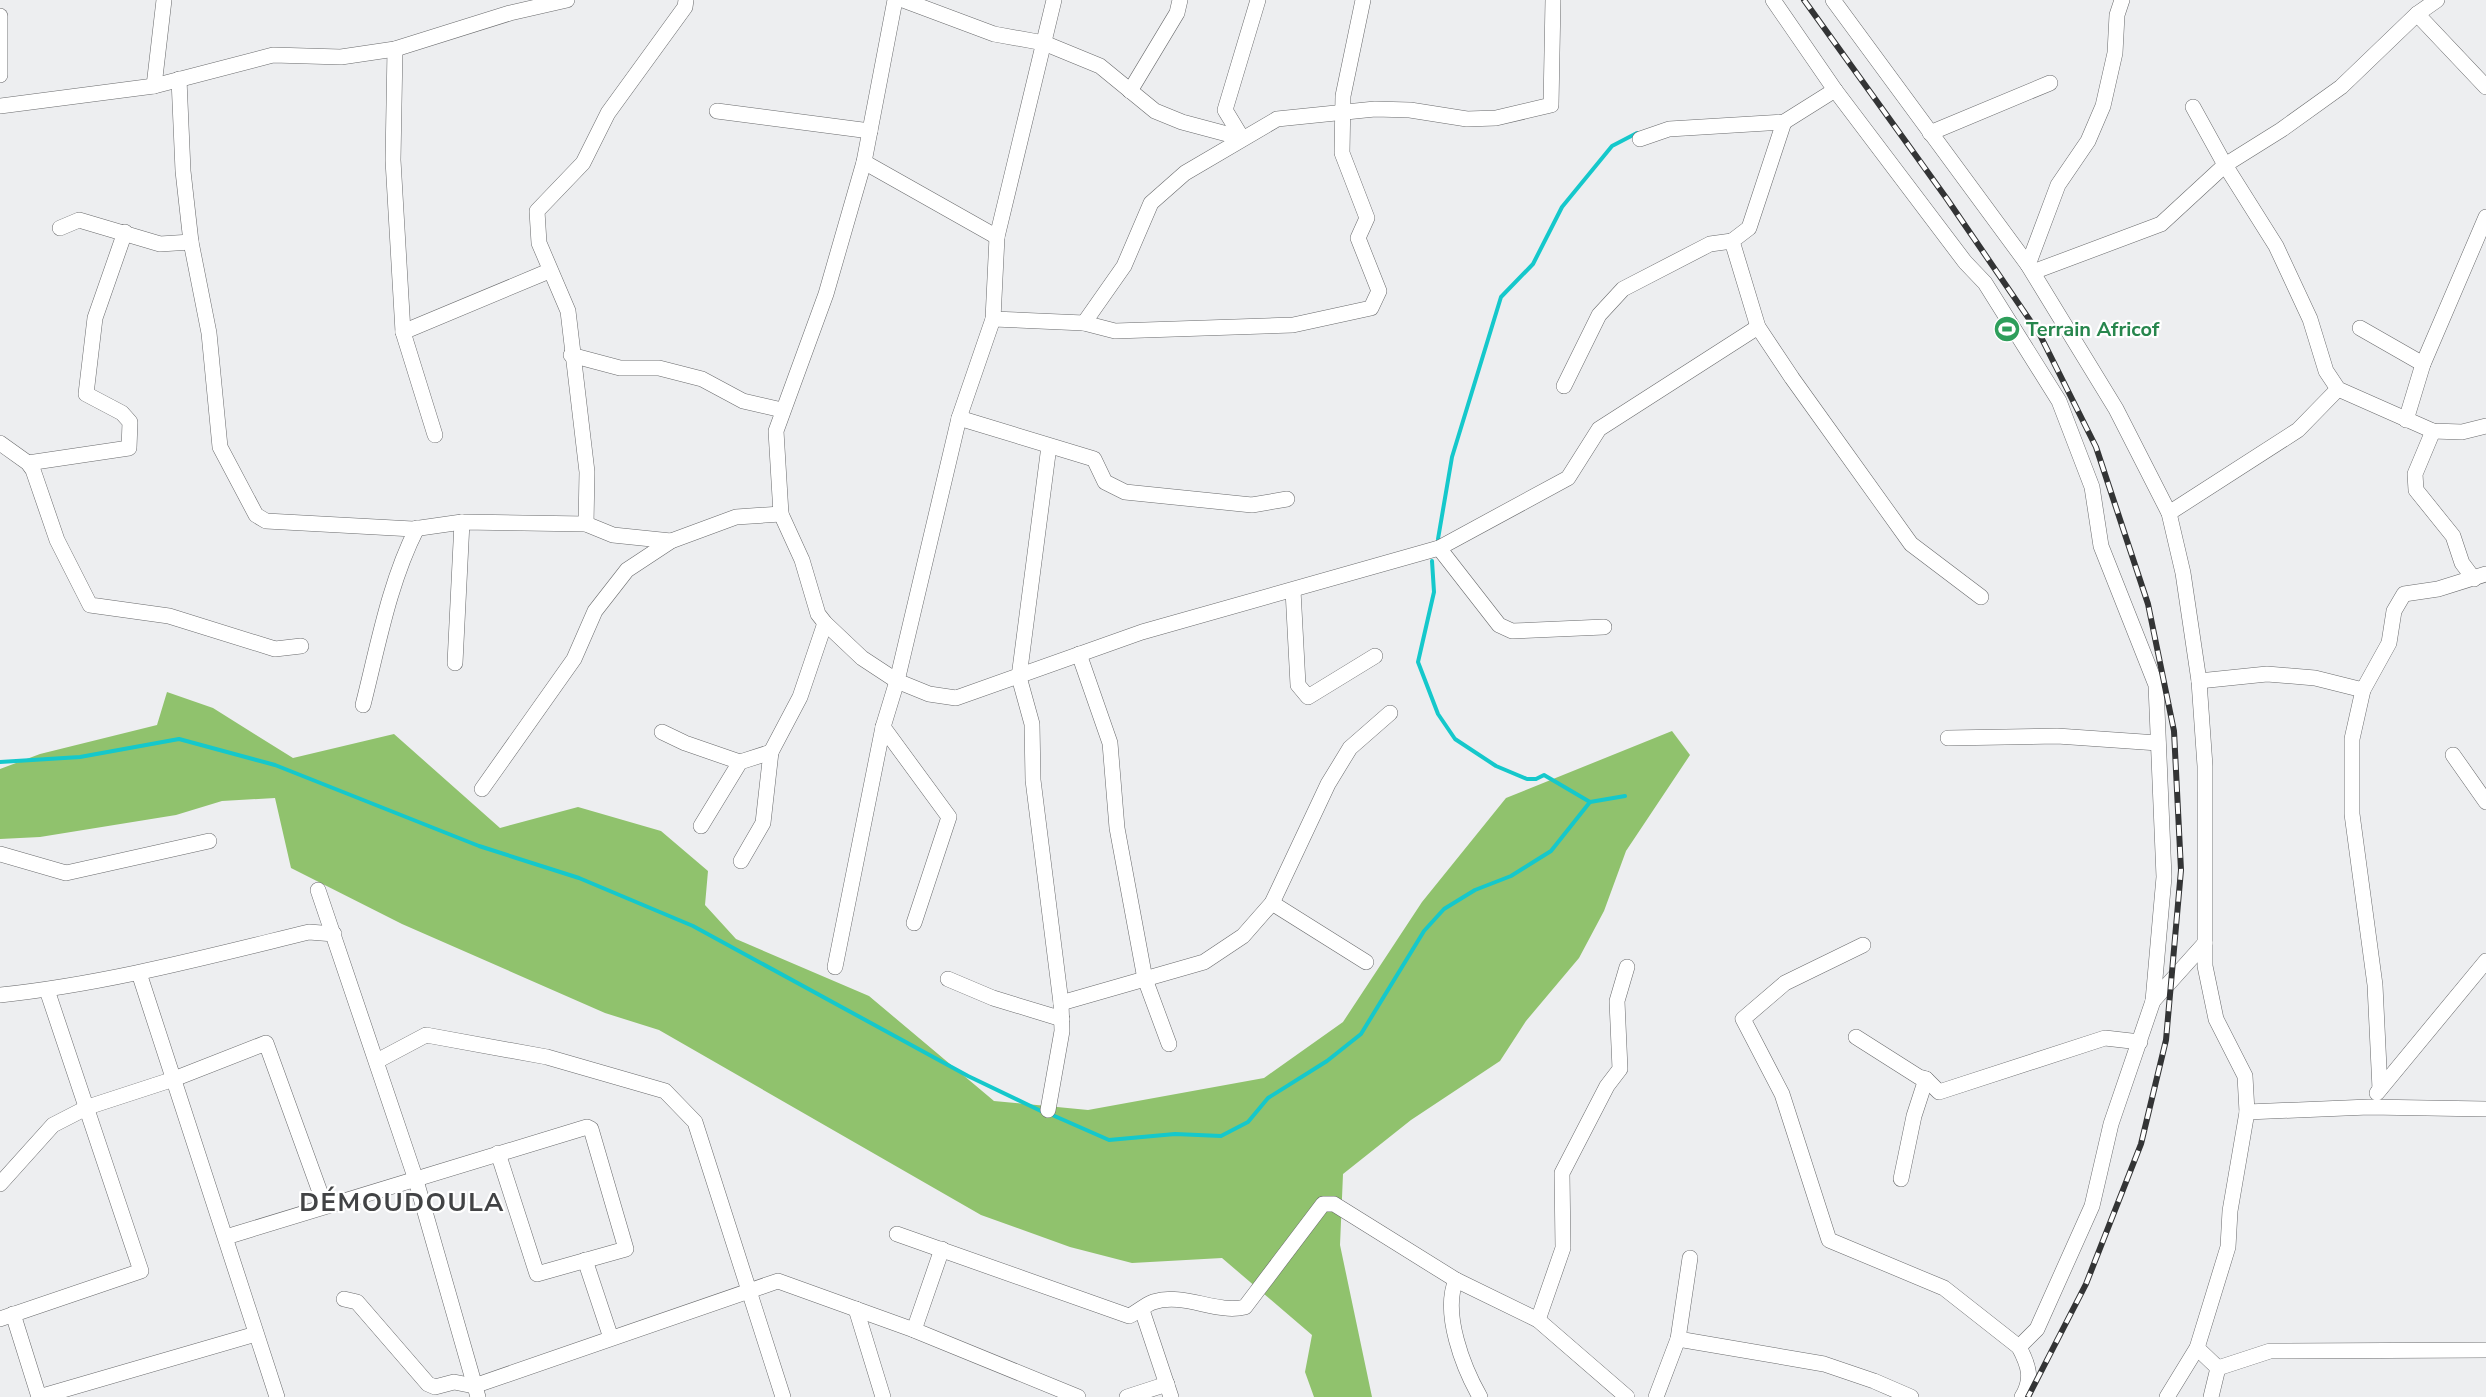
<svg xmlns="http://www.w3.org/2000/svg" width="2486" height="1397" font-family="'Nunito Sans',sans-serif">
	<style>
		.forest { fill: #90c26d }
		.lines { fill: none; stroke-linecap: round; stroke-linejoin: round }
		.stream { stroke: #15c8cb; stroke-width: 4 }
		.minor-casing { stroke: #696a6c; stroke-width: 16 }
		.minor { stroke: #fff; stroke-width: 15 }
		.rail-casing { stroke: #333435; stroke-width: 6 }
		.rail { stroke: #fff; stroke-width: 4; stroke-dasharray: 11; stroke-linecap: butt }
		.labels { text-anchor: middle; stroke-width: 4.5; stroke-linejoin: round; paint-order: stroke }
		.leisure-label { font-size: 20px; font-weight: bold; fill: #27864d; stroke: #fff; text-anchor: start }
		.district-label { font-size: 26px; font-weight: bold; letter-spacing: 1.5px; fill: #424345; stroke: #fff }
	</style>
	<rect width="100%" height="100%" fill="#edeef0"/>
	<path class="forest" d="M167,692L213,708L293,758L394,734L500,828L578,807L661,831L708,871L705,905L736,939L869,996L994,1101L1088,1110L1264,1078L1343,1022L1422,902L1506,798L1672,731L1690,755L1626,851L1604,911L1579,958L1526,1021L1500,1061L1411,1120L1343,1174L1340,1245L1372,1397H1314L1305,1372L1312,1335L1222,1258L1132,1263L1070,1247L981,1215L659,1030L605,1013L402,924L291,868L275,798L222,801L176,815L40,837L0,839V769L40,754L157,725Z"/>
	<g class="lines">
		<g class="stream">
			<path d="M1438,539L1452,457L1501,297L1533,264L1562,207L1612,146L1637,133"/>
			<path d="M1432,561L1434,592L1418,662L1438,714L1455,739L1496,766L1527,779H1536L1544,775L1590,802"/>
			<path d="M0,762L80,757L179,739L275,765L479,846L579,878L693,926L968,1076L1043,1112"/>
			<path d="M1050,1114L1109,1140L1175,1134L1221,1136L1248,1122L1268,1098L1327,1061L1361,1034L1424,931L1444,909L1475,890L1511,876L1551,851L1590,802L1625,796"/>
		</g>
		<defs>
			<g id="minor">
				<path d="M895,0L864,162L826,294L776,431L781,514L802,560L818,614L825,623L862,658L897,681L929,694L956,698L1142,632L1439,548L1568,478L1599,429L1758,327"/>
				<path d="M903,0L994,34L1044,43L1100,66L1155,111L1182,122L1242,138"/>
				<path d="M1773,0L1835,90L1965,262L1985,283L2059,401L2092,487L2101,546L2156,685L2164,877L2153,1001L2111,1124L2092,1206L2037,1329L2019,1347C2029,1366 2033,1379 2022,1397"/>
				<path d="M1833,0L2028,265L2116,409L2169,513L2183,573L2199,681L2205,766V966L2216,1019L2245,1076L2247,1112"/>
				<path d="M2417,14L2486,87"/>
				<path d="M0,16V75"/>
				<path d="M395,49L393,160L403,332L435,435"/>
				<path d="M179,79L183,171L191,242L209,333L220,447L256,515L266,521L413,529L462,522L586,524L613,535L671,541"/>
				<path d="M154,86L164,0"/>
				<path d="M1130,91L1177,13L1180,0"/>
				<path d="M0,106L154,86L273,55L341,57L395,49L510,13L567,0"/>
				<path d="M2193,107L2225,165L2276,246L2310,319L2326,371L2338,389L2433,431L2462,432L2486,426"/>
				<path d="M717,111L870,131"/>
				<path d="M1784,122L1749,228L1732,241L1758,327L1792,378L1911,544L1981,597"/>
				<path d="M1930,133L2050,83"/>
				<path d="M1242,138L1225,110L1258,0"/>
				<path d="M1640,139L1669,129L1784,122L1835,90"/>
				<path d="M864,162L997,237"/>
				<path d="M60,228L79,220L160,244L191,242"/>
				<path d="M2028,265L2058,185L2088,141L2103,106L2115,53L2117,15L2122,0"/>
				<path d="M2033,272L2161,224L2225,165L2281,130L2341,87L2417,14L2437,0"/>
				<path d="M993,319L1084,323L1115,331L1293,325L1371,308L1379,291L1358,238L1367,218L1342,153L1343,96L1363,0"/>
				<path d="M1084,323L1124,266L1151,203L1185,173L1277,119L1375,109L1410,110L1467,119L1496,118L1551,105L1553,0"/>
				<path d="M2360,328L2423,364"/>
				<path d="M403,332L549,271"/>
				<path d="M571,355L620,368H659L702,379L743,401L782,410"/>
				<path d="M1564,386L1599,315L1623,289L1710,244L1732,241"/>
				<path d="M959,418L1094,459L1105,482L1125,492L1252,505L1287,499"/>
				<path d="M2406,420L2423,364L2486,217"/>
				<path d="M2433,431L2415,474L2416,490L2453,536L2462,563L2474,579"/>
				<path d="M0,443L28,463L33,470L57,540L90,605L169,616L275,649L301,646"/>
				<path d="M28,463L129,448L130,422L122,413L86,394L95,318L125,232"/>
				<path d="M2169,513L2298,430L2338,389"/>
				<path d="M586,524L587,472L568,311L539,243L537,211L583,163L608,113L685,7L686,0"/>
				<path d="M1439,548L1499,625L1512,631L1604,627"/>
				<path d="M1293,590L1298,685L1308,697L1375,656"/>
				<path d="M1079,654L1110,743L1117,828L1145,979L1169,1044"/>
				<path d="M455,663L462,522"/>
				<path d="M2199,681L2267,674L2315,678L2363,690L2389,643L2394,611L2404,594L2438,589L2486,574"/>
				<path d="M2363,690L2352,739V814L2375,985L2380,1089"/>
				<path d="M363,705C378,646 389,583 417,528"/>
				<path d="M883,727L949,817L914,923"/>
				<path d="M662,732L685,743L740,762"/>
				<path d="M1948,738L2057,736L2158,743"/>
				<path d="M2453,755L2486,802"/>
				<path d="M482,789L574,659L595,611L627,570L671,541L736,517L781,514"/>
				<path d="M701,826L740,762L771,752L800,697L825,623"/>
				<path d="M0,854L66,873L209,841"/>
				<path d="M741,861L763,823L771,752"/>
				<path d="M318,890L415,1177L478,1397"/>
				<path d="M1272,903L1366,962"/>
				<path d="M1863,945L1785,983L1743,1019L1782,1094L1829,1240L1944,1288L2019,1347"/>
				<path d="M835,967L883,727L897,681L959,418L993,319L997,237L1054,0"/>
				<path d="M139,973L277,1397"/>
				<path d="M948,979L993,998L1062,1019"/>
				<path d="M0,995C105,984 206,957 309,932L334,934"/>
				<path d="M2153,1001L2205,943"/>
				<path d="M1061,1003L1204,962L1243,936L1272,903L1328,784L1350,748L1390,713"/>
				<path d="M1856,1037L1919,1077L1926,1079L1939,1092L2105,1038L2140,1042"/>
				<path d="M377,1061L426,1035L547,1057L665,1091L695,1122L783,1397"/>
				<path d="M2377,1093L2486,961"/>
				<path d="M1048,1110L1062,1031L1061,1003L1033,780L1032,724L1019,677L1049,446"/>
				<path d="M1901,1179L1914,1116L1926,1079"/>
				<path d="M0,1184L53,1125L88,1107L174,1079L266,1043L325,1206"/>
				<path d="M897,1234L1129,1316C1136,1313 1145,1305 1153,1302C1185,1292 1215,1314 1245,1307L1323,1204H1334L1456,1280L1538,1320L1627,1397"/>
				<path d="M226,1237L587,1127L591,1129L626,1249L537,1274L498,1153"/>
				<path d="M1690,1258L1678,1339L1824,1364L1874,1381L1911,1397"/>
				<path d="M585,1260L611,1338"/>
				<path d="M1456,1280C1442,1313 1463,1367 1480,1397"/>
				<path d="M344,1299L357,1302L428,1384L435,1387L454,1382L474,1386L778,1281L914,1330L1078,1397"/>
				<path d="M856,1309L883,1397"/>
				<path d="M1142,1310L1171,1397"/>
				<path d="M13,1314L39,1397"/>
				<path d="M0,1319L141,1271L47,990"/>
				<path d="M1538,1320L1563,1248L1562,1173L1607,1086L1620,1069L1617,1001L1627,967"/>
				<path d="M914,1330L942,1249"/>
				<path d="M2197,1348L2218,1368"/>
				<path d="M39,1397L256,1334"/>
				<path d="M1127,1397L1167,1384"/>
				<path d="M1656,1397L1678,1339"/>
				<path d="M2167,1397L2197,1348L2228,1247L2230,1211L2247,1112L2369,1107L2486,1109"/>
				<path d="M2211,1397L2218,1368L2270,1351L2486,1350"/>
			</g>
		</defs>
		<use href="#minor" class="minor-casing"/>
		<use href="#minor" class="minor"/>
		<defs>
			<path id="rail" d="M1804,0L1947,199L2040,335L2096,447L2148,604L2174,731L2181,870L2166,1040L2141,1144L2086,1284L2028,1397"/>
		</defs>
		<use href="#rail" class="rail-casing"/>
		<use href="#rail" class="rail"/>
	</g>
	<defs>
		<symbol id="stadium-disc" viewBox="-11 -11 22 22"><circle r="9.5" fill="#2e9e5b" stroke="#fff"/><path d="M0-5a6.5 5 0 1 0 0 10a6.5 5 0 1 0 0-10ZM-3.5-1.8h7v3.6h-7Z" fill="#fff"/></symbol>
	</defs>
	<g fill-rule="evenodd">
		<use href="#stadium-disc" x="1992" y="314" width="30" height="30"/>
	</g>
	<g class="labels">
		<g class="leisure-label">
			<text x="2026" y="336">Terrain Africof</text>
		</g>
		<g class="district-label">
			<text x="402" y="1211">DÉMOUDOULA</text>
		</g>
	</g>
</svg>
